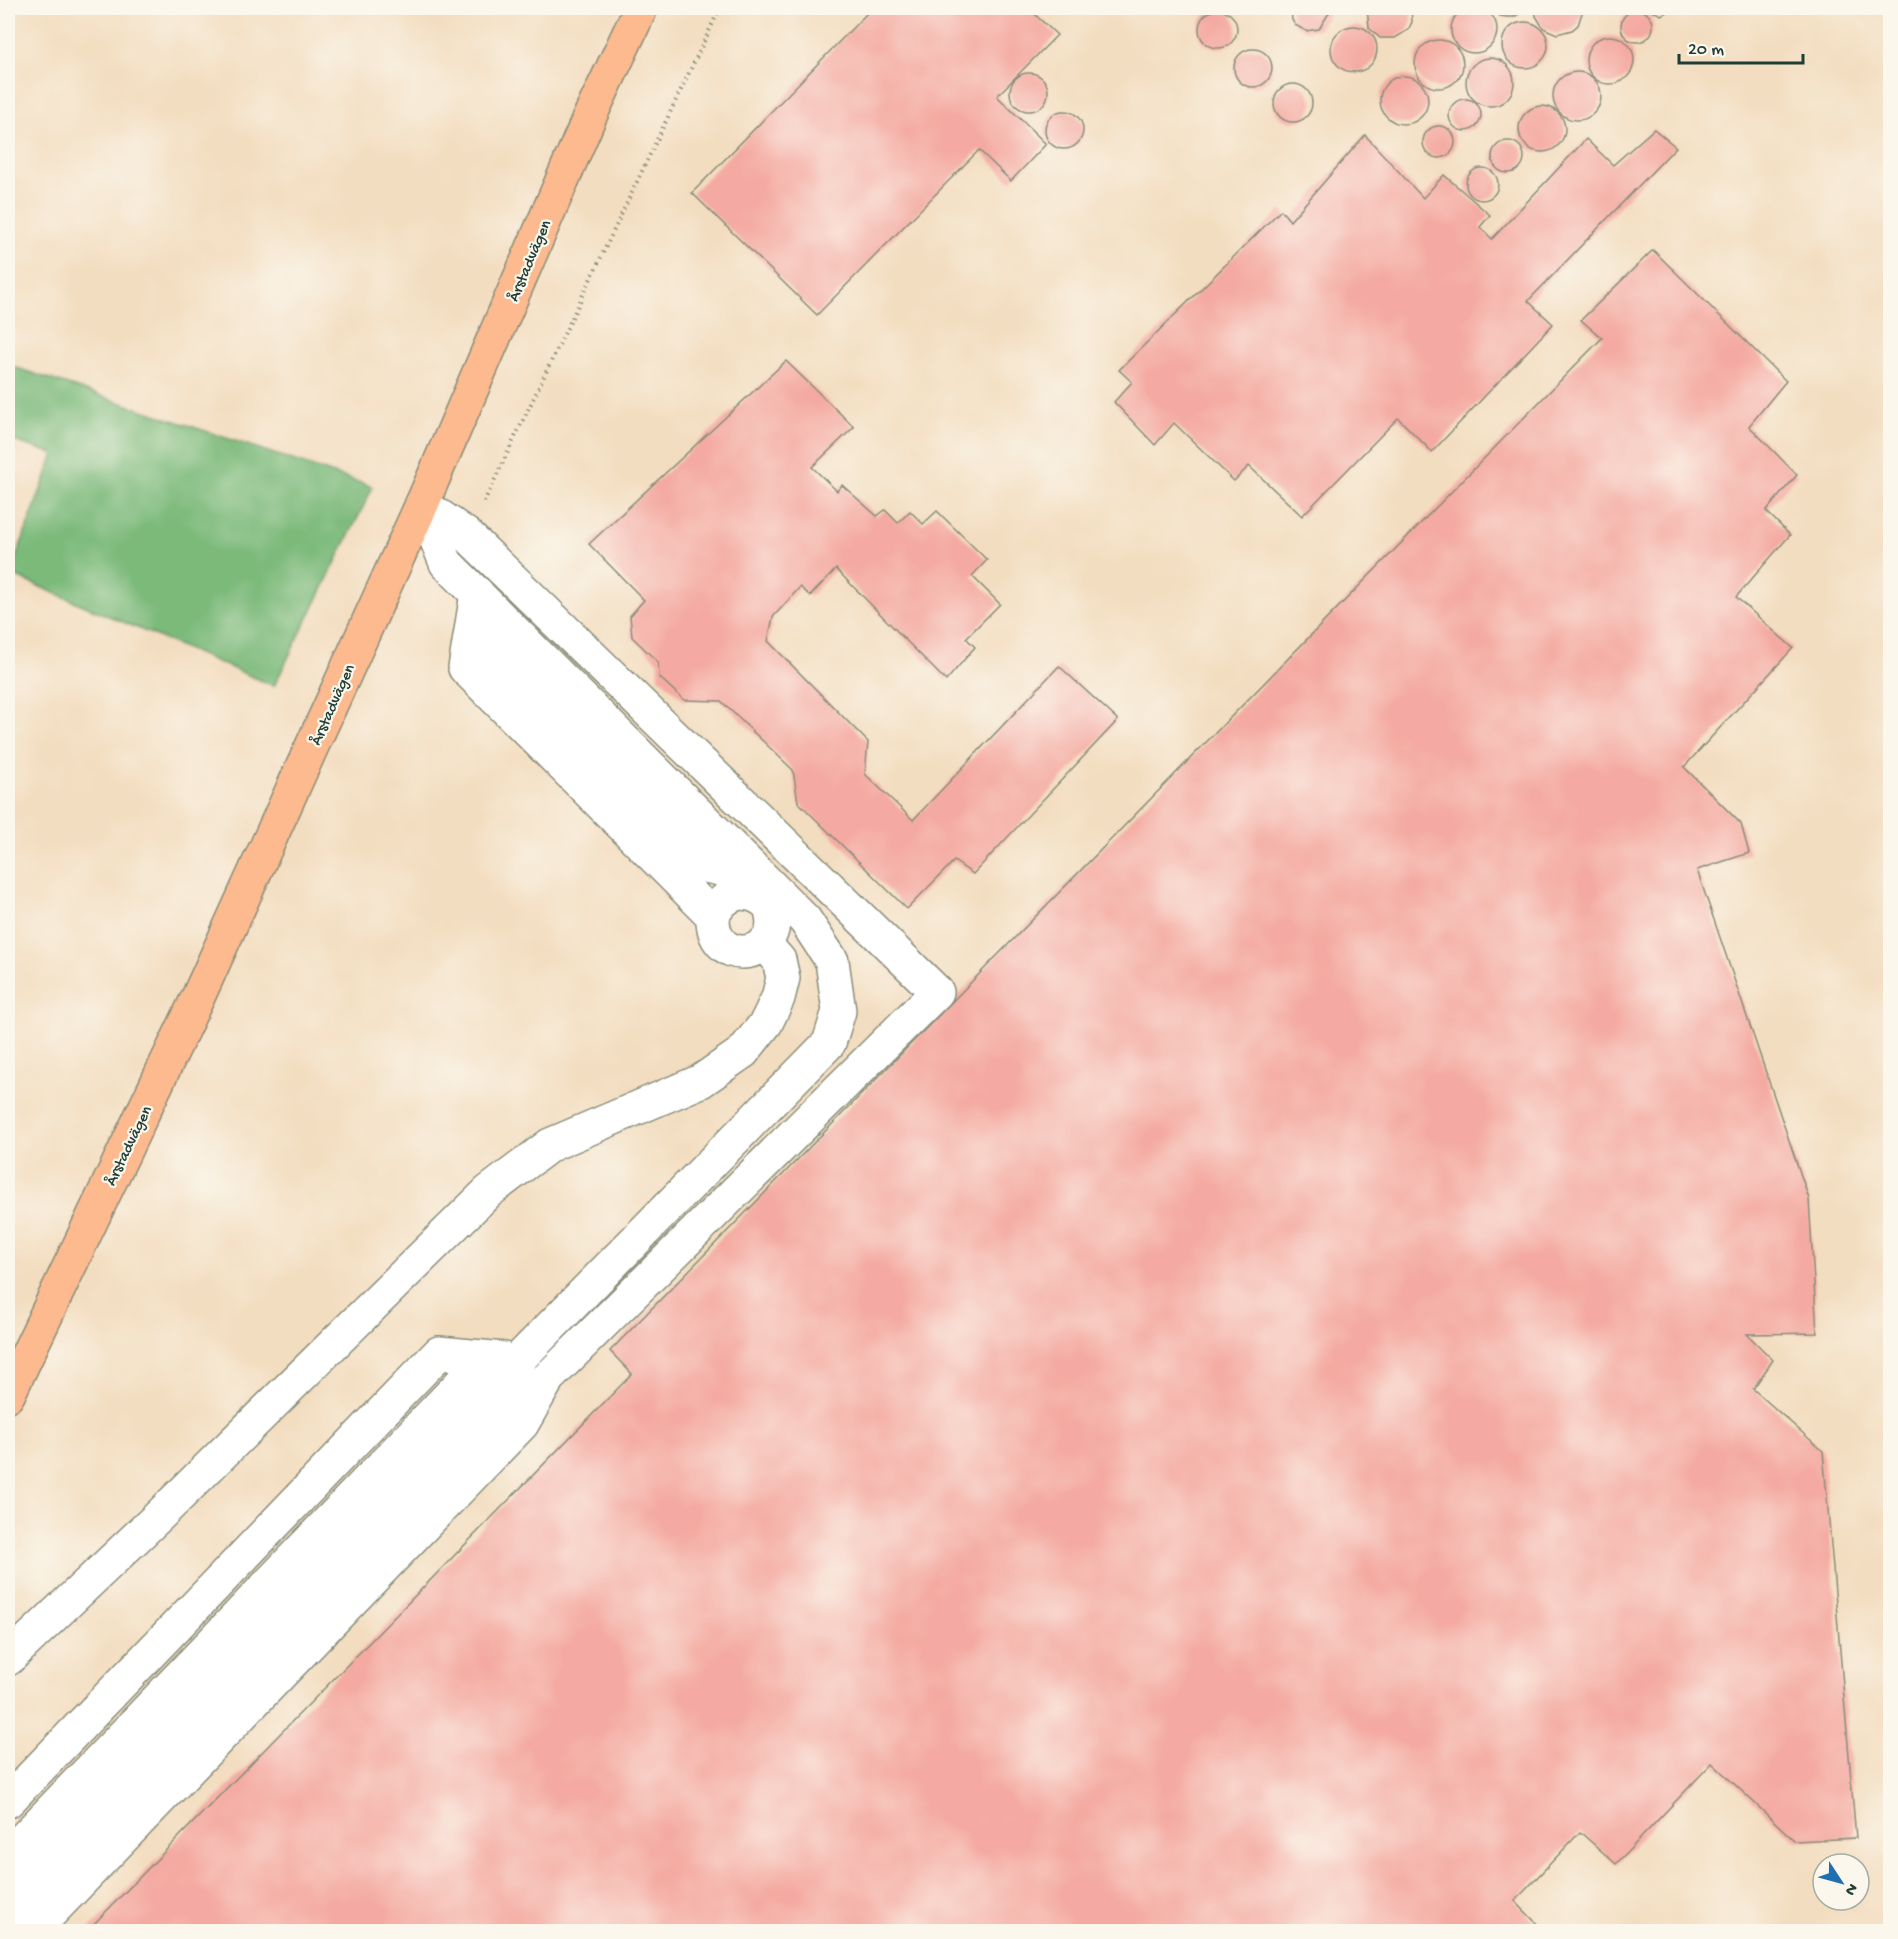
<svg xmlns="http://www.w3.org/2000/svg" width="1898" height="1939" font-family="'Gochi Hand',sans-serif">
	<style>
		.forest { fill: #7bba7a; stroke: #4d7c57; stroke-width: 1.5 }
		.building { fill: #f4aaa2 }
		.lines { fill: none; stroke-linecap: round; stroke-linejoin: round }
		.minor-casing { stroke: #898d7a; stroke-width: 36 }
		.major-casing { stroke: #898d7a; stroke-width: 36 }
		.path { stroke: #898d7a; stroke-width: 4; stroke-dasharray: 1.5 4.5; stroke-linecap: butt }
		.minor { stroke: #fff; stroke-width: 33 }
		.major { stroke: #fcba8e; stroke-width: 33 }
		.labels { text-anchor: middle; stroke-width: 4.5; stroke-linejoin: round; paint-order: stroke }
		.street-label { font-size: 16px; fill: #1f3d34; stroke: #fbf7ec }
	</style>
	<rect width="100%" height="100%" fill="#fbf7ec"/>
	<filter id="ink" filterUnits="userSpaceOnUse"><feTurbulence type="fractalNoise" baseFrequency=".0167" numOctaves="2"/><feDisplacementMap in="SourceGraphic" scale="12" xChannelSelector="R" yChannelSelector="G"/><feConvolveMatrix kernelMatrix="1 2 1 2 8 2 1 2 1" color-interpolation-filters="sRGB"/></filter>
	<filter id="wash" filterUnits="userSpaceOnUse"><feTurbulence type="fractalNoise" baseFrequency=".008" numOctaves="4" result="noise"/><feDisplacementMap in="SourceGraphic" scale="24" xChannelSelector="R" yChannelSelector="G"/><feGaussianBlur stdDeviation="1.35" result="paint"/><feColorMatrix in="noise" values="0 0 0 0 0 0 0 0 0 0 0 0 0 0 0 0 0 1.4 0 .05"/><feComposite in="paint" operator="in"/></filter>
	<g filter="url(#wash)">
		<rect width="100%" height="100%" fill="#f3ddc0"/>
		<path class="forest" d="M8,365L373,487L274,686L10,574L54,454L8,439Z"/>
		<g id="blocks">
			<g class="building">
				<circle cx="1474" cy="30" r="23"/>
				<path d="M872,8H1028L1057,35L997,96L1046,144L1011,181L979,150L817,315L692,193Z"/>
				<path d="M1291,8H1328L1329,13L1319,29L1306,31L1295,25L1292,20Z"/>
				<path d="M1367,8H1411L1412,22L1408,30L1395,38H1380L1369,28Z"/>
				<path d="M1490,8H1528L1514,17H1507L1500,16Z"/>
				<path d="M1535,8H1582L1583,10L1578,25L1572,30L1557,34L1543,28L1536,16Z"/>
				<path d="M1647,8H1675L1661,15Z"/>
				<circle cx="1637" cy="26" r="16"/>
				<circle cx="1218" cy="29" r="19"/>
				<circle cx="1525" cy="45" r="23"/>
				<circle cx="1354" cy="49" r="23"/>
				<circle cx="1610" cy="60" r="24"/>
				<circle cx="1439" cy="64" r="24"/>
				<circle cx="1253" cy="68" r="19"/>
				<circle cx="1490" cy="82" r="24"/>
				<circle cx="1577" cy="96" r="24"/>
				<circle cx="1029" cy="92" r="19"/>
				<circle cx="1404" cy="100" r="24"/>
				<circle cx="1293" cy="103" r="19"/>
				<circle cx="1465" cy="115" r="16"/>
				<circle cx="1542" cy="129" r="23"/>
				<circle cx="1064" cy="130" r="19"/>
				<circle cx="1439" cy="142" r="16"/>
				<path d="M1654,129L1676,147L1528,301L1553,324L1432,452L1398,418L1302,516L1249,466L1234,481L1174,423L1155,445L1114,402L1132,382L1119,370L1281,210L1290,221L1365,135L1423,198L1444,175L1490,215L1480,227L1492,239L1586,139L1613,165Z"/>
				<circle cx="1508" cy="157" r="16"/>
				<circle cx="1482" cy="184" r="16"/>
				<path d="M1653,250L1786,381L1749,426L1797,475L1766,511L1790,535L1736,597L1793,648L1684,767L1741,824L1749,853L1697,870L1809,1199L1817,1333L1747,1334L1773,1360L1753,1389L1823,1451L1856,1838L1795,1841L1712,1763L1616,1864L1580,1832L1515,1901L1545,1932H86L632,1374L610,1351L1602,338L1581,320Z"/>
				<path d="M786,361L854,427L812,467L837,491L842,485L877,516L885,510L898,523L910,511L923,524L937,511L987,560L972,576L1000,604L966,638L975,647L946,681L836,569L810,596L800,587L773,617L768,641L868,742L865,774L913,820L1059,666L1118,720L973,874L954,861L907,909L798,802L793,770L721,701L684,700L659,677L658,662L632,637L630,616L644,600L589,544Z"/>
			</g>
		</g>
	</g>
	<g filter="url(#ink)">
		<use href="#blocks" fill-opacity="0" stroke="#898d7a" stroke-width="1.5"/>
		<g class="lines">
			<defs>
				<g id="minor">
					<path d="M477,593L465,668L713,916C711,973 791,957 769,905C749,886 725,890 713,916"/>
					<path d="M480,610L487,649L706,866L762,878"/>
					<path d="M8,1659L160,1515L488,1192L550,1145L701,1081L743,1052L766,1023L778,998L783,978L779,960L765,944"/>
					<path d="M8,1801L439,1353L504,1359"/>
					<path d="M8,1855L469,1375L516,1361"/>
					<path d="M8,1890L517,1361L829,1043L839,1011L832,961L805,920L446,563L422,504"/>
					<path d="M8,1923L513,1399L547,1379L937,992L467,535L422,504"/>
					<path d="M32,1932L522,1424L545,1384"/>
				</g>
				<path id="major" d="M8,1395L198,997L422,504L590,116L641,8"/>
			</defs>
			<use href="#minor" class="minor-casing"/>
			<use href="#major" class="major-casing"/>
			<path class="path" d="M484,502L720,8"/>
			<use href="#minor" class="minor"/>
			<use href="#major" class="major"/>
		</g>
	</g>
	<g class="labels">
		<g class="street-label">
			<text transform="translate(528 260) rotate(-67)" y="6">Årstadvägen</text>
			<text transform="translate(331 704) rotate(-66)" y="6">Årstadvägen</text>
			<text transform="translate(127 1145) rotate(-64)" y="6">Årstadvägen</text>
		</g>
	</g>
	<rect width="1898" height="1939" fill="none" stroke="#fbf7ec" stroke-width="30"/>
	<g transform="translate(1841 1882) rotate(126)"><circle r="28" fill="#fbf7ec" stroke="#a3ada2" stroke-width="1.5"/>
	<path d="M0-4.5L10 22L0 15L-10 22Z" fill="#1f6fb2"/>
	<text y="-9" font-size="16" font-weight="bold" text-anchor="middle" fill="#1f3d34">N</text>
	</g>
	<path d="M1679 54v9h124v-9" fill="none" stroke="#1f3d34" stroke-width="3"/>
	<text x="1688" y="54" font-size="18" fill="#1f3d34" stroke="#fbf7ec" stroke-width="4.5" paint-order="stroke">20 m</text>
</svg>
